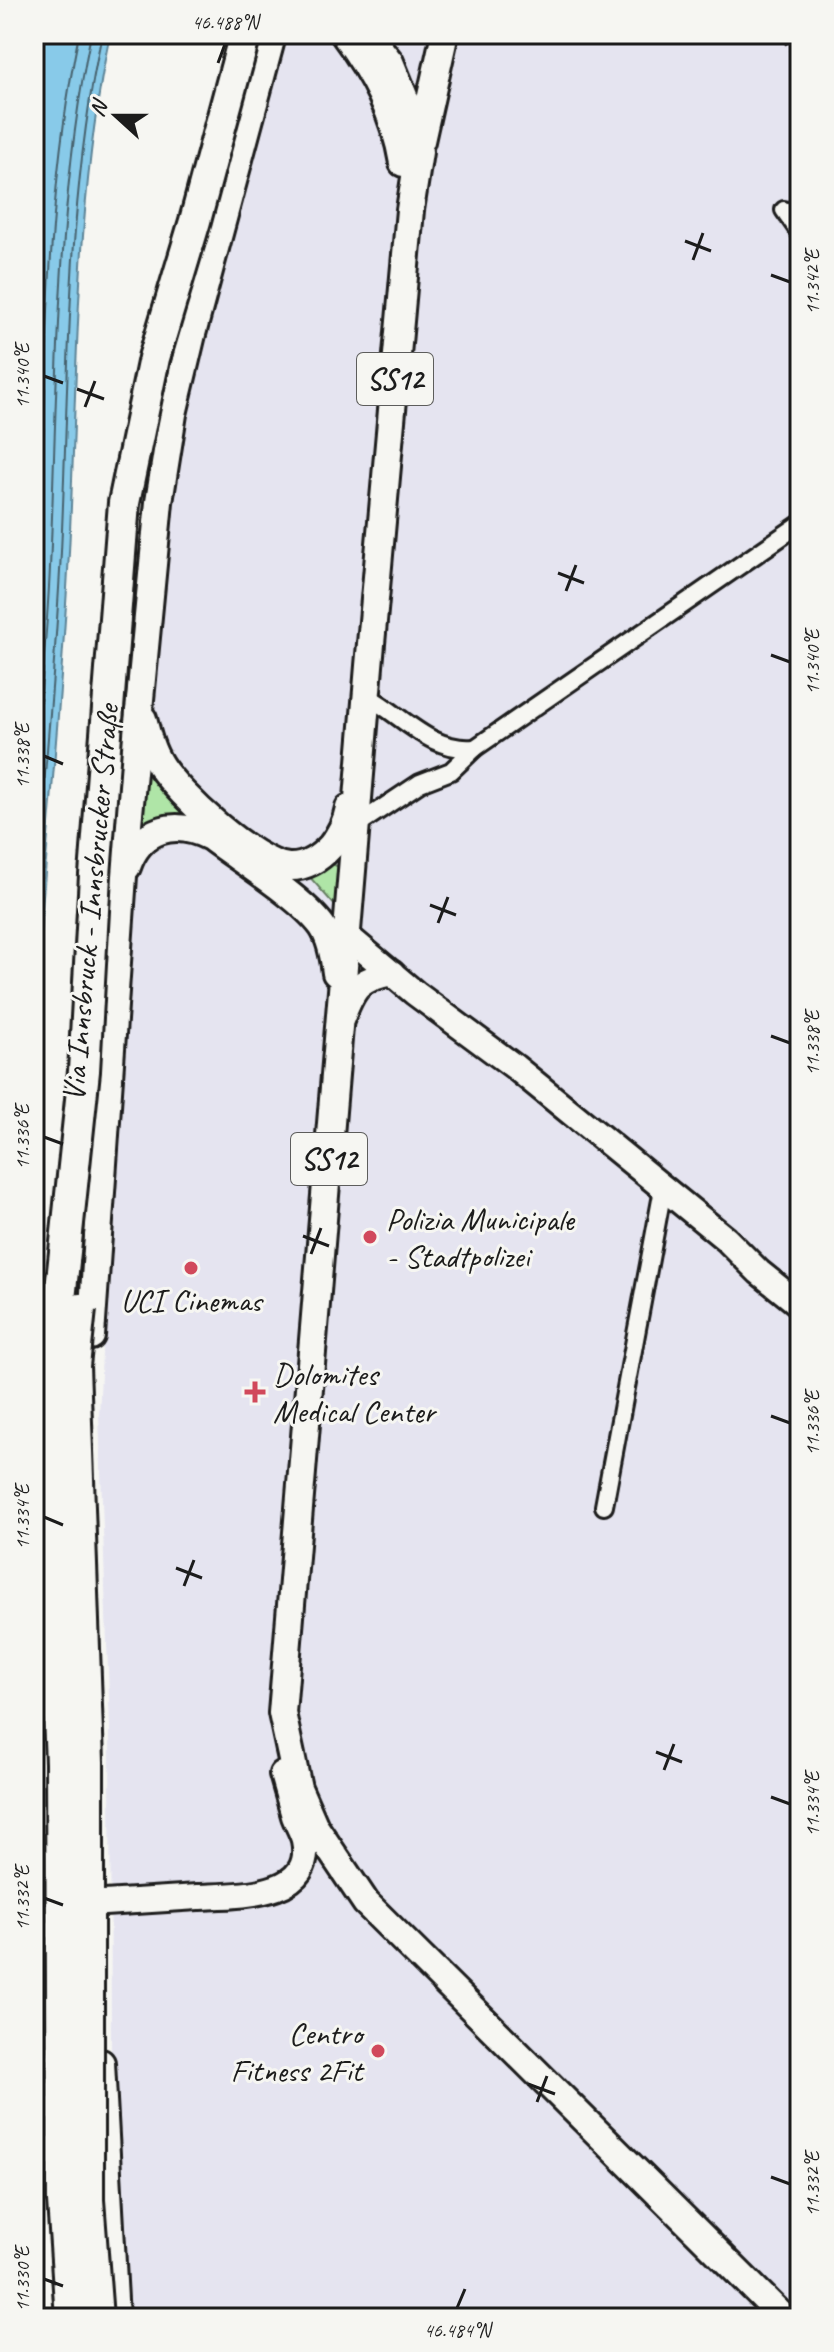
<svg xmlns="http://www.w3.org/2000/svg" width="834" height="2352" font-family="Caveat,sans-serif">
	<style>
		.built { fill: #e5e4f0 }
		.green { fill: #afe5a7; stroke: #668062; stroke-width: 2 }
		.water { fill: #88cae9; stroke: #5d8497; stroke-width: 2 }
		.lines { fill: none; stroke-linecap: round; stroke-linejoin: round }
		.shore { stroke: #47626e; stroke-width: 2 }
		.street-casing { stroke: #1c1c1c; stroke-width: 22 }
		.secondary-casing { stroke: #1c1c1c; stroke-width: 30 }
		.primary-casing { stroke: #1c1c1c; stroke-width: 32 }
		.street { stroke: #f6f6f2; stroke-width: 16 }
		.secondary { stroke: #f6f6f2; stroke-width: 24 }
		.primary { stroke: #f6f6f2; stroke-width: 26 }
		.rail { stroke: #1c1c1c; stroke-width: 5; stroke-dasharray: 12 6; stroke-linecap: butt }
		.secondary-bridge-casing { stroke: #1c1c1c; stroke-width: 30; stroke-linecap: butt }
		.highway-bridge-casing { stroke: #1c1c1c; stroke-width: 36; stroke-linecap: butt }
		.secondary-bridge { stroke: #f6f6f2; stroke-width: 24 }
		.highway-bridge { stroke: #f6f6f2; stroke-width: 30 }
		.ticks { fill: none; stroke: #1c1c1c; stroke-width: 3 }
		.poi-dot { fill: #d1495b; stroke: #f6f6f2; stroke-width: 3 }
		.labels { text-anchor: middle; stroke-width: 6; stroke-linejoin: round; paint-order: stroke }
		.shield { fill: #f6f6f2; stroke: #5d5d5c; stroke-width: 2 }
		.shield-label { font-size: 30px; font-weight: bold; fill: #1c1c1c }
		.street-label { font-size: 32px; fill: #1c1c1c; stroke: #f6f6f2 }
		.poi-label { font-size: 32px; fill: #1c1c1c; stroke: #f6f6f2; text-anchor: start }
		.neatline { fill: none; stroke: #1c1c1c; stroke-width: 3 }
		.ticks-label { font-size: 20px; text-anchor: middle; fill: #1c1c1c }
	</style>
	<rect width="100%" height="100%" fill="#f6f6f2"/>
	<filter id="ink" filterUnits="userSpaceOnUse"><feTurbulence type="fractalNoise" baseFrequency=".0125" numOctaves="2"/><feDisplacementMap in="SourceGraphic" scale="16" xChannelSelector="R" yChannelSelector="G"/><feConvolveMatrix kernelMatrix="1 2 1 2 8 2 1 2 1" color-interpolation-filters="sRGB"/></filter>
	<g filter="url(#ink)">
		<path class="built" d="M286,34H800V2318H122L111,2074L110,1728L99,1415L108,1229L140,845L155,592L194,364L251,170Z"/>
		<g class="green">
			<path d="M141,737L196,815C164,814 157,815 134,837Z"/>
			<path d="M330,863L339,867L337,908L308,875Z"/>
		</g>
		<path class="water" d="M34,34H110C73,211 78,392 68,571C60,716 45,862 34,1007Z"/>
		<g class="lines">
			<g class="shore">
				<path d="M34,620C49,425 39,227 79,34"/>
				<path d="M34,775C39,706 47,637 50,568C58,390 55,209 91,34"/>
				<path d="M34,904C43,793 54,682 60,571C70,392 64,211 102,34"/>
			</g>
			<defs>
				<g id="street">
					<path d="M784,210L800,233"/>
					<path d="M367,696C405,717 430,752 475,748"/>
					<path d="M357,825L420,783L451,771L475,748L800,524"/>
					<path d="M604,1506L663,1189"/>
				</g>
				<g id="secondary">
					<path d="M346,935L415,993L515,1067L726,1239L759,1272L800,1305"/>
					<path d="M342,1018C354,987 358,980 392,973"/>
					<path d="M198,1897C234,1895 316,1899 304,1840C302,1832 297,1824 294,1816C290,1802 286,1788 282,1774"/>
					<path d="M34,1908L73,1905"/>
				</g>
				<g id="primary">
					<path d="M344,34C373,73 395,114 403,163"/>
					<path d="M368,34L390,62L410,111L419,152L410,210L369,666L282,1713L298,1788L315,1827L366,1903L784,2318"/>
					<path d="M421,141L443,42"/>
					<path d="M143,719C147,735 151,751 160,765C179,795 252,863 288,867C305,868 320,858 331,846C341,834 346,823 349,808"/>
					<path d="M127,867C140,828 175,819 210,837C239,859 302,898 322,926C331,939 334,957 336,973"/>
					<path d="M91,1336L123,876L159,502L173,414L192,334L272,36"/>
					<path d="M101,2063L115,2318"/>
				</g>
			</defs>
			<use href="#street" class="street-casing"/>
			<use href="#secondary" class="secondary-casing"/>
			<use href="#primary" class="primary-casing"/>
			<use href="#street" class="street"/>
			<use href="#secondary" class="secondary"/>
			<use href="#primary" class="primary"/>
			<path class="rail" d="M781,34L800,63"/>
			<defs>
				<path id="secondary-bridge" d="M73,1905L198,1897"/>
				<g id="highway-bridge">
					<path d="M80,1309L74,1366L88,1762V2200L97,2318"/>
					<path d="M71,2318L63,2201L61,1763L49,1474L53,1366L84,1071L95,875L124,503L154,358L195,221L245,34"/>
				</g>
			</defs>
			<use href="#secondary-bridge" class="secondary-bridge-casing"/>
			<use href="#highway-bridge" class="highway-bridge-casing"/>
			<use href="#secondary-bridge" class="secondary-bridge"/>
			<use href="#highway-bridge" class="highway-bridge"/>
		</g>
	</g>
	<path class="ticks" d="M218,63L225,44M685,241L711,251M693,260L703,233M771,275L790,282M44,376L63,383M77,389L104,399M85,407L95,381M558,573L584,583M566,591L576,565M771,655L790,662M44,756L63,764M430,905L456,915M438,923L448,897M771,1036L790,1043M44,1137L63,1144M303,1236L329,1246M311,1254L321,1228M771,1416L790,1423M44,1517L63,1525M176,1568L202,1578M184,1586L194,1560M656,1752L682,1762M664,1770L674,1744M771,1797L790,1804M44,1898L63,1905M528,2084L555,2094M537,2102L547,2076M771,2177L790,2184M44,2279L63,2286M457,2308L465,2289"/>
	<g class="poi-dot">
		<circle cx="370" cy="1237" r="8"/>
		<circle cx="191" cy="1268" r="8"/>
		<path d="M251 1380h8v8h8v8h-8v8h-8v-8h-8v-8h8z"/>
		<circle cx="378" cy="2051" r="8"/>
	</g>
	<g class="labels">
		<g class="shield">
			<rect x="357" y="353" width="76" height="52" rx="6"/>
			<rect x="291" y="1133" width="76" height="52" rx="6"/>
		</g>
		<g class="shield-label">
			<text x="395" y="389">SS12</text>
			<text x="329" y="1169">SS12</text>
		</g>
		<g class="street-label">
			<text transform="translate(90 903) rotate(-85)" y="11">Via Innsbruck - Innsbrucker Straße</text>
		</g>
		<g class="poi-label">
			<text x="386" y="1230">Polizia Municipale<tspan x="386" dy="37">- Stadtpolizei</tspan></text>
			<text x="191" y="1311" text-anchor="middle">UCI Cinemas</text>
			<text x="273" y="1385">Dolomites<tspan x="273" dy="37">Medical Center</tspan></text>
			<text x="362" y="2044" text-anchor="end">Centro<tspan x="362" dy="37">Fitness 2Fit</tspan></text>
		</g>
	</g>
	<rect width="834" height="2352" fill="none" stroke="#f6f6f2" stroke-width="88"/>
	<g transform="translate(116 116) rotate(291)" stroke="#f6f6f2" stroke-width="6" paint-order="stroke">
	<path d="M0-6L14 30L0 20L-14 30Z" fill="#1c1c1c"/>
	<text y="-12" font-size="22" font-weight="bold" text-anchor="middle" fill="#1c1c1c">N</text>
	</g>
	<rect x="44" y="44" width="746" height="2264" class="neatline"/>
	<g class="ticks-label">
		<text x="225" y="29">46.488°N</text>
		<text transform="translate(812 282) rotate(-90)" y="7">11.342°E</text>
		<text transform="translate(22 376) rotate(-90)" y="7">11.340°E</text>
		<text transform="translate(812 662) rotate(-90)" y="7">11.340°E</text>
		<text transform="translate(22 756) rotate(-90)" y="7">11.338°E</text>
		<text transform="translate(812 1043) rotate(-90)" y="7">11.338°E</text>
		<text transform="translate(22 1137) rotate(-90)" y="7">11.336°E</text>
		<text transform="translate(812 1423) rotate(-90)" y="7">11.336°E</text>
		<text transform="translate(22 1517) rotate(-90)" y="7">11.334°E</text>
		<text transform="translate(812 1804) rotate(-90)" y="7">11.334°E</text>
		<text transform="translate(22 1898) rotate(-90)" y="7">11.332°E</text>
		<text transform="translate(812 2184) rotate(-90)" y="7">11.332°E</text>
		<text transform="translate(22 2279) rotate(-90)" y="7">11.330°E</text>
		<text x="457" y="2337">46.484°N</text>
	</g>
</svg>
